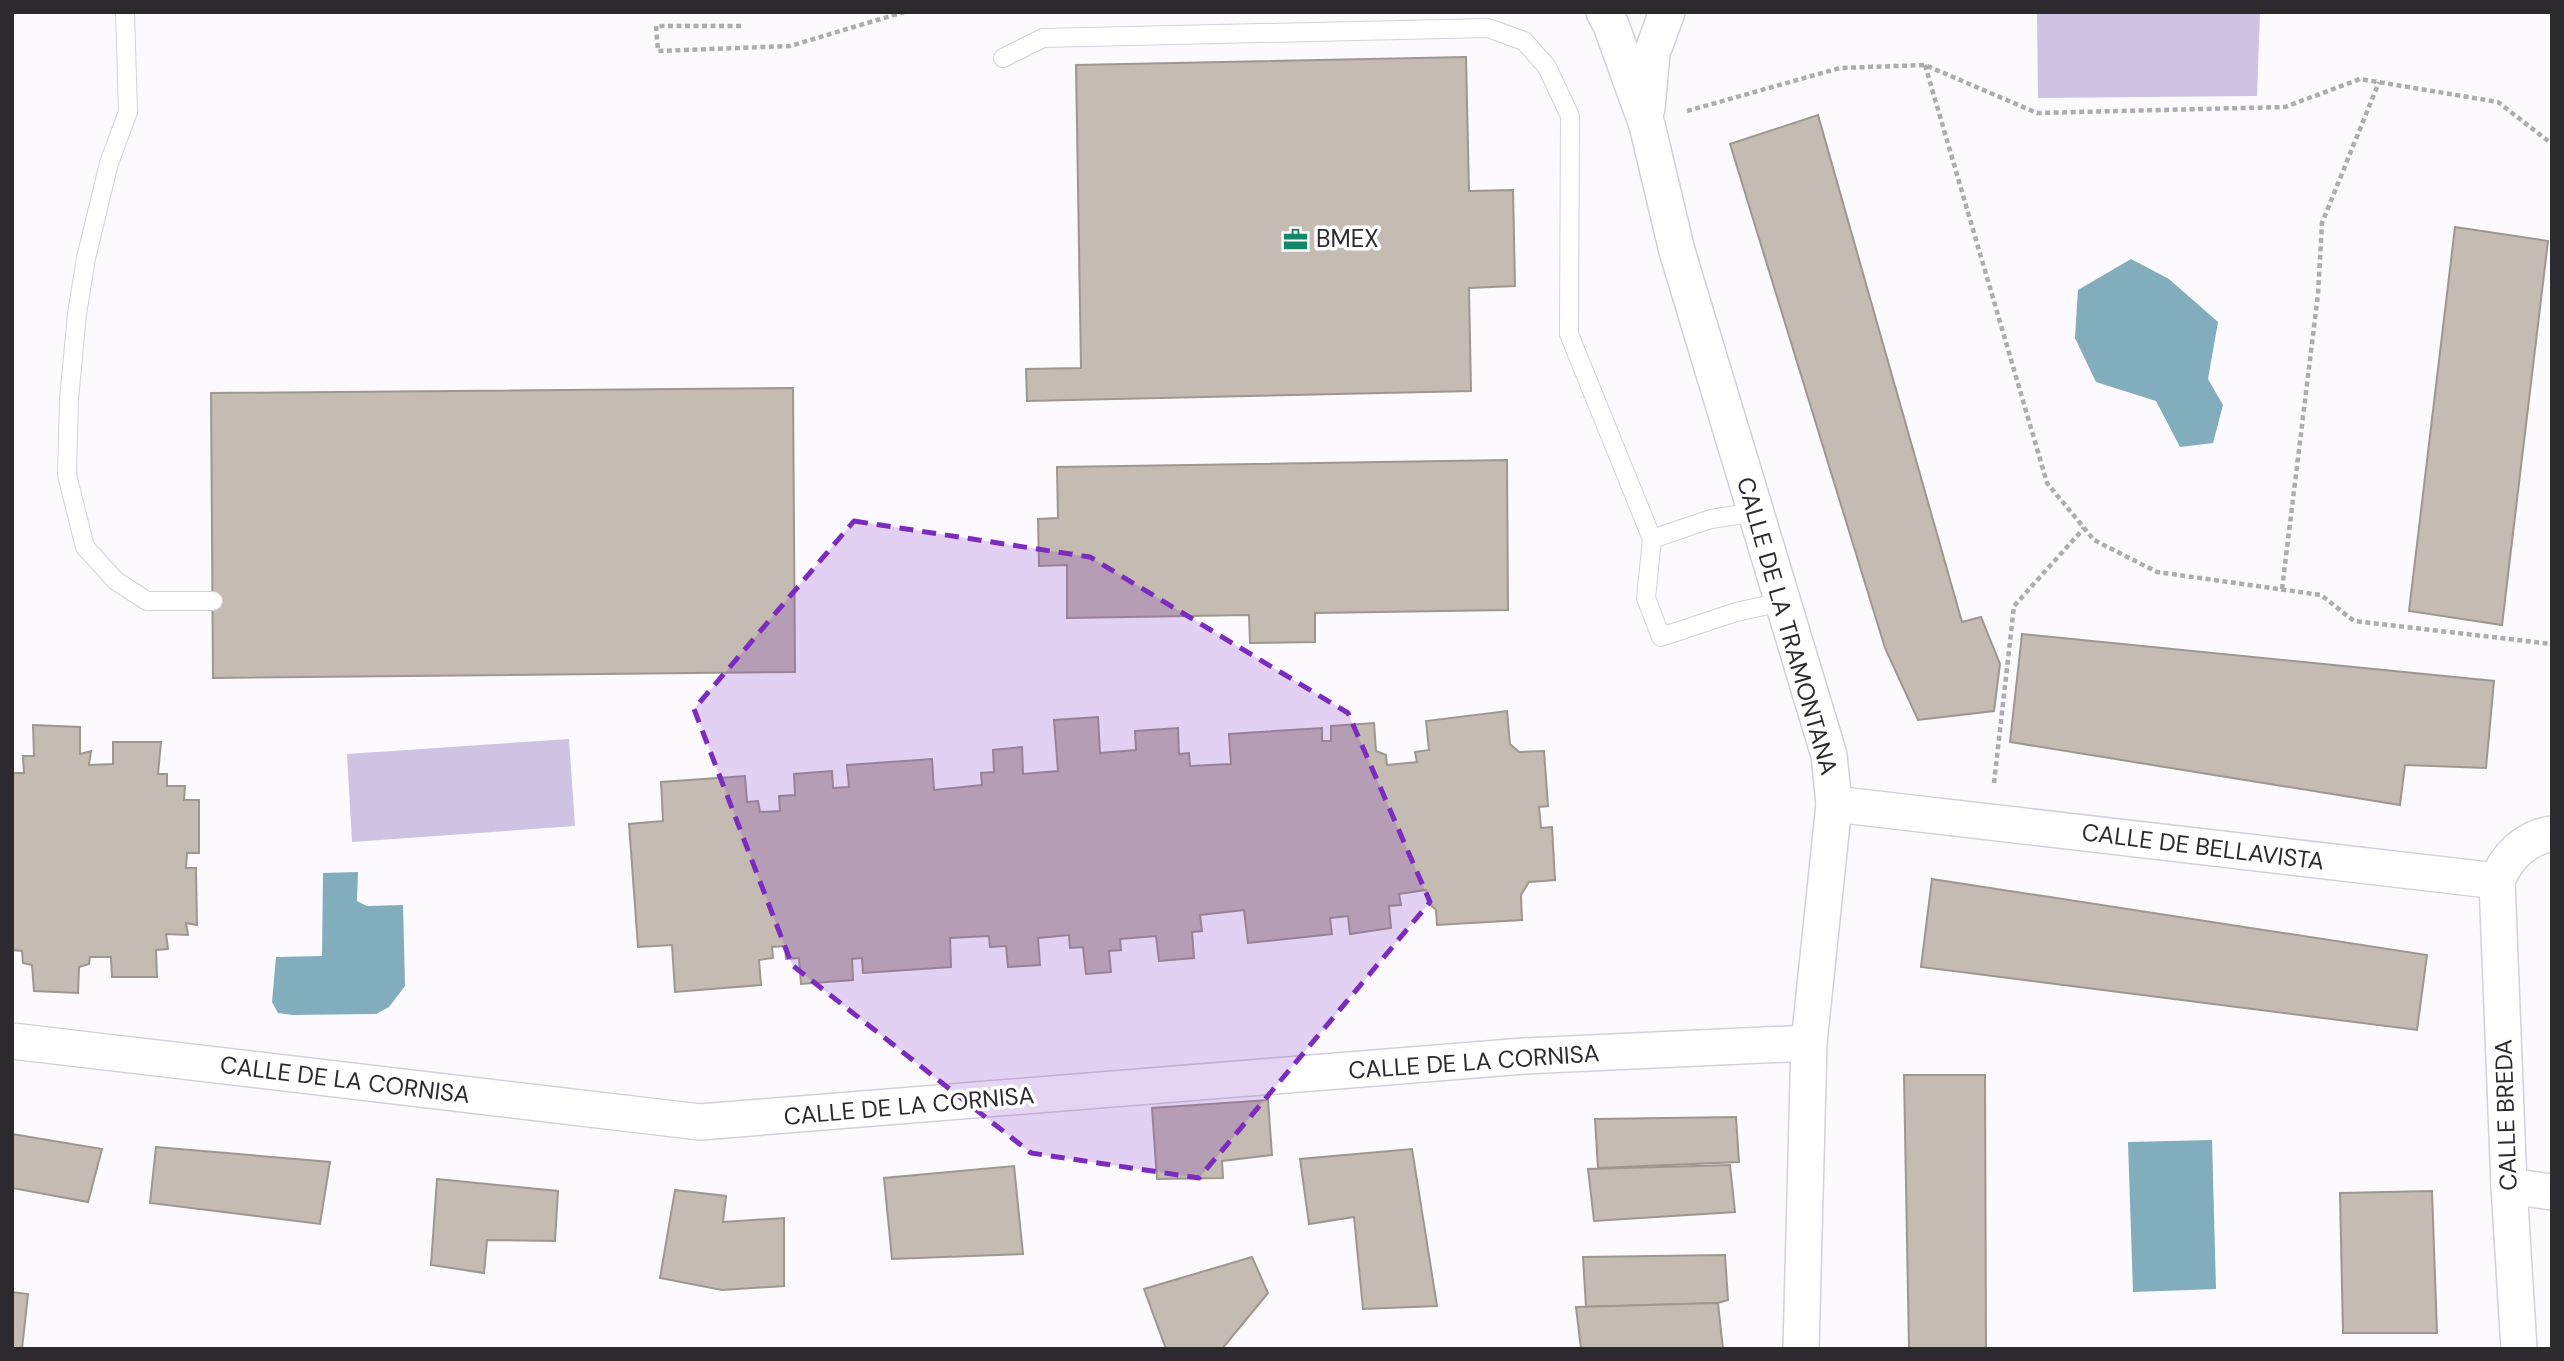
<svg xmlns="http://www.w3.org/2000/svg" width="2564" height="1361" font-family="'DM Sans',sans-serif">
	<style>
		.green { fill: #cfc3e4 }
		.water { fill: #81adbd }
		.building { fill: #c4bbb3; stroke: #9f968e; stroke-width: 2 }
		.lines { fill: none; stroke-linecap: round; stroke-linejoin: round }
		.lane-casing { stroke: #d4d0db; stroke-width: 20 }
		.street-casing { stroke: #d4d0db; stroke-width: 38 }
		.path { stroke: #aeacb1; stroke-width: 4.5; stroke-dasharray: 5 3.5; stroke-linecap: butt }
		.lane { stroke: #fff; stroke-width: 18 }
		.street { stroke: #fff; stroke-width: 35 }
		.marked { fill: #7b2cbf; fill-opacity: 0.2; stroke: #7b2cbf; stroke-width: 5; stroke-dasharray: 14 9; stroke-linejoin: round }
		.labels { text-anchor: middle; stroke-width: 7; stroke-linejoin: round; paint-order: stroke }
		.poi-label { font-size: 24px; fill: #2c2a2e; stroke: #fff; text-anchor: start }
		.street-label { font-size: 24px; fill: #2c2a2e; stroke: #fff }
	</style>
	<rect width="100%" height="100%" fill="#fcfaff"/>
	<g class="green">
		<path d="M2037,12H2260L2257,96L2038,98Z"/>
		<path d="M569,739L575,826L352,842L347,754Z"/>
	</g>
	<g class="water">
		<path d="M2131,259L2169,279L2218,322L2208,379L2223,405L2213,443L2180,447L2156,401L2096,382L2075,338L2078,290Z"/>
		<path d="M358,872L357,901L367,906L403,905L405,986L389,1007L376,1014L292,1015L278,1013L272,1002L276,957L322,956L323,873Z"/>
		<path d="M2212,1140L2216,1289L2133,1292L2128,1142Z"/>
	</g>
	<g class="building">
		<path d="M1466,57L1469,191L1513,190L1515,286L1469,288L1471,391L1027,401L1026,369L1081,368L1076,65Z"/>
		<path d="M1818,115L1962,622L1981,617L2000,664L1994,711L1918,720L1885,648L1730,144Z"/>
		<path d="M2455,227L2548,241L2502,625L2409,611Z"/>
		<path d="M793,388L795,672L213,678L211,393Z"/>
		<path d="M1507,460L1508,610L1315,613V642L1250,643L1249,615L1067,618V565L1039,566L1038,519L1058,518L1057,467Z"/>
		<path d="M2022,634L2494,681L2486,768L2405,765L2400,805L2010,742Z"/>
		<path d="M1507,711L1510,744L1519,752L1544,751L1548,806L1539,807L1541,828L1552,827L1555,880L1529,882L1521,895L1522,920L1437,925L1436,910L1428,902L1426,890L1399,894L1401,905L1389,906L1391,928L1350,934L1348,916L1330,918L1332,934L1248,943L1244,910L1200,915L1202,931L1192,932L1194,958L1159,961L1156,936L1120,939L1121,950L1109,951L1111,972L1086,974L1083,947L1070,948L1069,935L1038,938L1040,965L1008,967L1006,946L990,947L989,936L950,938L951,967L863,973L862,958L852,959L853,980L801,984L799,958L786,959L785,946L772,947L773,958L759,960L761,985L675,992L672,945L638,947L629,824L663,821L661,782L745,776L747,802L758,801L760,812L780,811L779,796L795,795L794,774L832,771L833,788L849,787L847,765L932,759L934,790L982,785L981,773L994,772L993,750L1022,747L1023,774L1058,771L1054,720L1098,717L1100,753L1136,750L1135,731L1178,728L1179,754L1189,753L1190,766L1231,764L1229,734L1322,728V741H1331V726L1374,723L1376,751L1386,755L1387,765L1417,762L1415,752L1429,750L1426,721Z"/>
		<path d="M33,725L80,727V754L91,751L89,765L113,764V742H161L158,774H167V786H185L184,800H199V853H187L186,868H196L197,925L186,923L188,935L166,934L168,949L156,950L157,977H112L111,957H90L89,964L79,967L78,993L34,991L32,965L23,963L22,951L12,950V773H24L23,756H34Z"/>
		<path d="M1932,879L2427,955L2417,1030L1921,967Z"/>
		<path d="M1904,1075H1985L1986,1349H1909Z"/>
		<path d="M1268,1100L1272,1155L1222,1161L1223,1178L1157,1179L1152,1108Z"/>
		<path d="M1736,1117L1739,1162L1598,1168L1595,1119Z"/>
		<path d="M12,1134L102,1149L88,1202L12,1188Z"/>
		<path d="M156,1147L330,1162L320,1224L150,1203Z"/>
		<path d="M1412,1149L1437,1306L1363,1309L1354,1217L1309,1224L1300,1159Z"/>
		<path d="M1730,1165L1735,1212L1594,1221L1588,1169Z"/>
		<path d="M1014,1166L1023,1254L892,1259L884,1178Z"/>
		<path d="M437,1179L558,1191L555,1241L487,1240L484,1273L431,1265Z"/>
		<path d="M675,1190L726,1196L723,1222L784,1218V1286L722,1290L660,1278Z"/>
		<path d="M2432,1191L2437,1333H2343L2340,1193Z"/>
		<path d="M1725,1255L1728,1300L1718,1303L1586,1307L1583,1257Z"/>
		<path d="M1252,1257L1268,1293L1222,1349H1166L1144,1289Z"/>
		<path d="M12,1292L28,1294L22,1349H12Z"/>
		<path d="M1718,1303L1723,1349H1581L1576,1307Z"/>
	</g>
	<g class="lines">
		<defs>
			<g id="lane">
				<path d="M125,12L128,112L109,163L86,258L77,314L69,399L67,475L85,547L116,581L147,601H213"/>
				<path d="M1003,58L1043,38L1488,28L1524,41L1547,67L1570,116L1569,334L1652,539L1646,598L1661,637L1736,612L1782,602"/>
				<path d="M1652,539L1711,519L1755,512"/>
			</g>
			<g id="street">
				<path d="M1604,12L1611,25L1647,125L1677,251L1829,755L1834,804L1809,1043L1801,1349"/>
				<path d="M1647,108L1652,53L1667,12"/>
				<path d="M1834,804L2497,881C2506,857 2526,837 2552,834"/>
				<path d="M2497,881L2509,1186L2519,1349"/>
				<path d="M12,1041L700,1122L1524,1056L1809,1043"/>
				<path d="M2509,1186L2552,1192"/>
			</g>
		</defs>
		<use href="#lane" class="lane-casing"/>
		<use href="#street" class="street-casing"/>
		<g class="path">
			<path d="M741,26H656L658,51L790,46L904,12"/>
			<path d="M1925,65L2047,483L2094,540L2157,572L2321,595L2354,621L2552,644"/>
			<path d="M1687,111L1840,68L1925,65L2037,113L2285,107L2360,79L2498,102L2552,144"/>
			<path d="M2282,589L2318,294L2322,223L2379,82"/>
			<path d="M1994,783L2014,606L2084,528"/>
		</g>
		<use href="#lane" class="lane"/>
		<use href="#street" class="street"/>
	</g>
	<path class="marked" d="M854,521L1090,557L1348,713L1430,902L1199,1178L1031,1153L792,965L694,709Z"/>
	<defs>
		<symbol id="office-bare" viewBox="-9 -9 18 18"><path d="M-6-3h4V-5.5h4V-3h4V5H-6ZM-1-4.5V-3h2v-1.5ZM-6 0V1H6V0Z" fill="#148868" stroke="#fff" stroke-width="2.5" paint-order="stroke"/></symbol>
	</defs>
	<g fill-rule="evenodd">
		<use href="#office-bare" x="1278" y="222" width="35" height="35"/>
	</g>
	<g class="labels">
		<g class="poi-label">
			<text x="1316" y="247">BMEX</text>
		</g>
		<g class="street-label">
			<text transform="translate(1787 626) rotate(74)" y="8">CALLE DE LA TRAMONTANA</text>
			<text transform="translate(2203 847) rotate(7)" y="8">CALLE DE BELLAVISTA</text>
			<text transform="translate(1474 1062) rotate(-4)" y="8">CALLE DE LA CORNISA</text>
			<text transform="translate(345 1080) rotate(7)" y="8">CALLE DE LA CORNISA</text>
			<text transform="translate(909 1106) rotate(-5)" y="8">CALLE DE LA CORNISA</text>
			<text transform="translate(2506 1115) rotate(-92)" y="8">CALLE BREDA</text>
		</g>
	</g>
	<rect width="2564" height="1361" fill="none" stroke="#2c2a2e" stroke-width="28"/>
</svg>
